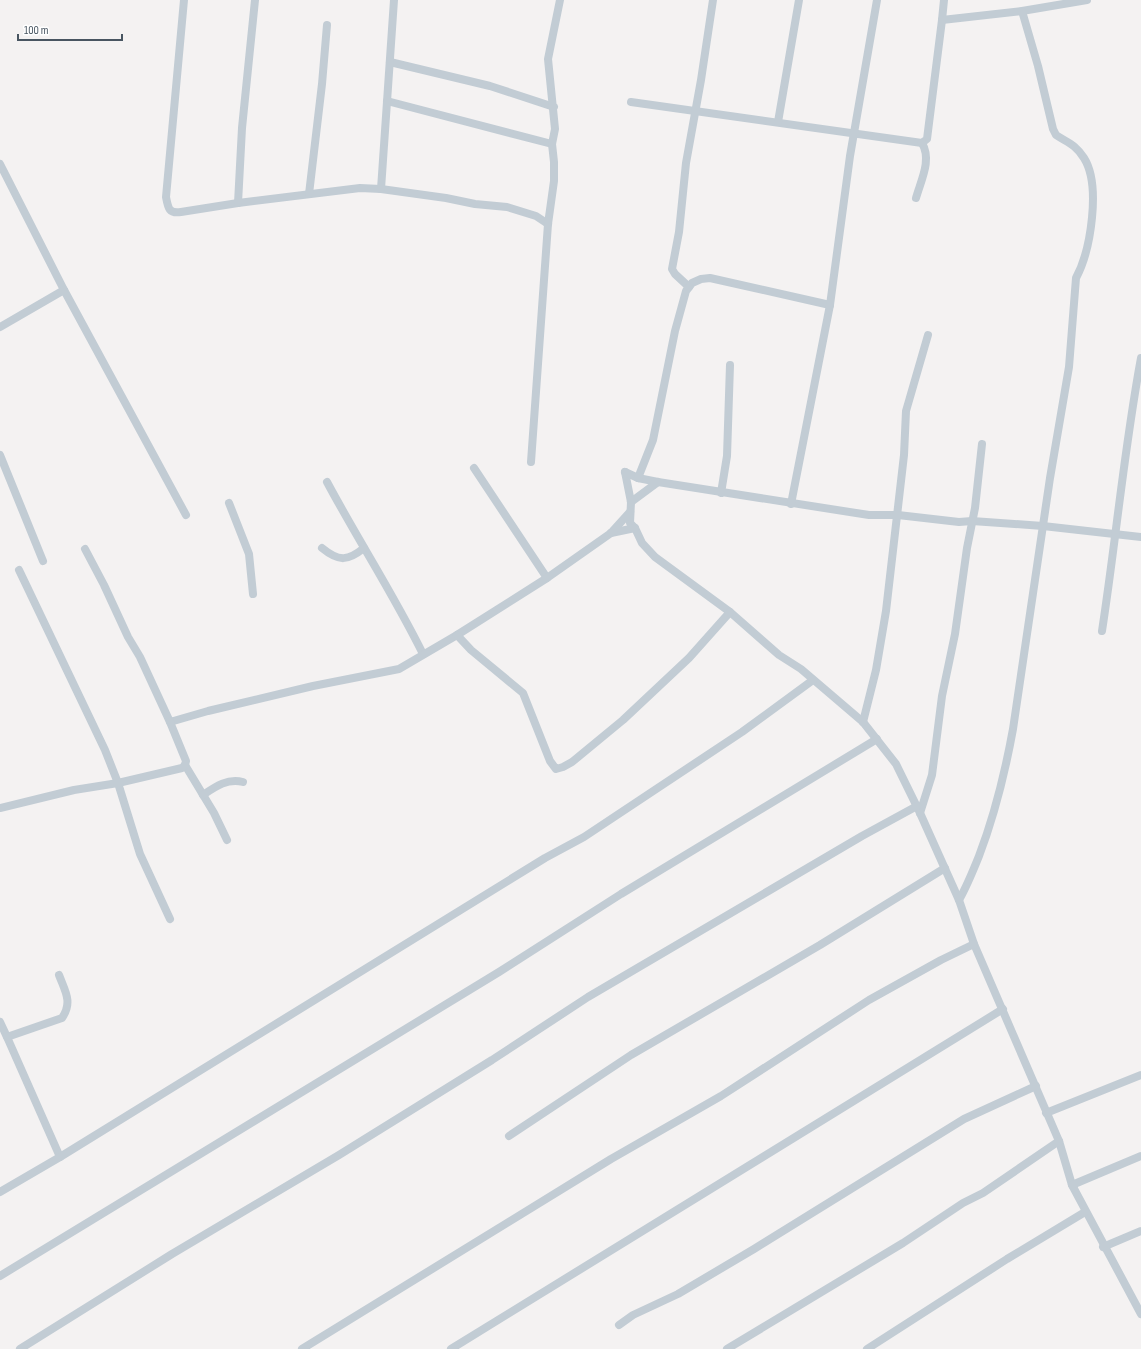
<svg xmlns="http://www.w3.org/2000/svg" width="1141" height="1349" font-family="'Sofia Sans Condensed',sans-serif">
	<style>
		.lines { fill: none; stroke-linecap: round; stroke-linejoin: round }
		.minor { stroke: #c2ccd4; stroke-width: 8 }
	</style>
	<rect width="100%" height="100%" fill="#f4f2f2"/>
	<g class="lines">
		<g class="minor">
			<path d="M184,0L166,197C168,208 169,214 181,212L238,203L360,188L381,189L446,198L475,204L507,207L536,216L548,224"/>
			<path d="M944,0L942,20L1022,11L1087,0"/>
			<path d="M390,62L490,86L554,107"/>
			<path d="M387,101L552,144"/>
			<path d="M631,102L922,143L927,139L942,20"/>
			<path d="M778,122L799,0"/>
			<path d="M0,164L64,290L186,515"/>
			<path d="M381,189L394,0"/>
			<path d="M309,194L322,84L327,25"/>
			<path d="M916,198C921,180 932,160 922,143"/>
			<path d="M238,203L242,128L255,0"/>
			<path d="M689,287L675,274L672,269L679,232L686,163L701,80L713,0"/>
			<path d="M0,327L64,290"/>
			<path d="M0,455L43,561"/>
			<path d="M531,462L548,224L554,181V162L552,144L555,129L548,59L560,0"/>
			<path d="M474,468L547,578"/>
			<path d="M625,472L631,502L630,523L635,528L642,543L655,557L730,612L779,655L801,669L863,722L896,764L920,813L959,900L974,944L1059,1141L1072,1185L1141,1314"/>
			<path d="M625,472L638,478L658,482L869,515H898L959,522L972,521L1043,526L1141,537"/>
			<path d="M638,478L653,440L675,331L686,291L692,283L701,279L710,278L830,305"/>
			<path d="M327,482C358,540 394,595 423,654"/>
			<path d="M721,493L727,456L730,365"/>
			<path d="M631,502L658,482"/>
			<path d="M229,503L249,554L253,594"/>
			<path d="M791,504L830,305L850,156L877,0"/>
			<path d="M611,533L635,528"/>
			<path d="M322,548C339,562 348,561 364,548"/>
			<path d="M85,549L104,585L128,637L140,657L170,722L208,711L313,686L399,669L457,635L547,578L611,533L630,512"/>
			<path d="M19,570L105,750L118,783L140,854L170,919"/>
			<path d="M1102,631C1116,540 1124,449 1141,358"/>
			<path d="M457,635L471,650L523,693L550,761L556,769L563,767L572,762L623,720L689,658L730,612"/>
			<path d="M863,722L876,670L886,611L904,455L906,411L928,335"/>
			<path d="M185,765L214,813L227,840"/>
			<path d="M203,795C216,786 228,778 243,782"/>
			<path d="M0,808L74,790L118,783L182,768L185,765L186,761L170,722"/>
			<path d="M920,813L932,775L942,696L955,634L967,548L975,508L982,444"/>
			<path d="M959,900C967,886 973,871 979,856C995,814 1005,773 1013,729L1050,478L1069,367L1076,278C1091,250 1101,185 1084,158C1075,144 1068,143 1056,135L1053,129L1038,66L1022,11"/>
			<path d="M0,1022L7,1037L62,1018C73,1002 65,991 59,975"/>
			<path d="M7,1037L60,1157"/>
			<path d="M1046,1113L1141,1075"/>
			<path d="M509,1136L631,1055L820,945L945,868"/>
			<path d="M1072,1185L1141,1156"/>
			<path d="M0,1192L60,1157L545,858L584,837L742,732L813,680"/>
			<path d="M1103,1247L1141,1231"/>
			<path d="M0,1276L499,972L621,894L877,739"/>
			<path d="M619,1325L633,1315L678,1294L754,1249L964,1119L1036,1086"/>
			<path d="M20,1349L172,1254L339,1155L492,1060L588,997L862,836L917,806"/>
			<path d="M302,1349L611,1159L721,1096L869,1000L941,960L974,944"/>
			<path d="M451,1349L1003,1009"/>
			<path d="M727,1349L903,1243L963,1203L983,1193L1059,1141"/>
			<path d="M867,1349L1007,1259L1085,1212"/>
		</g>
	</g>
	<path d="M18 34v6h104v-6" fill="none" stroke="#485561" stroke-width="2"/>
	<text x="24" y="34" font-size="12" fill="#485561" stroke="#ffffff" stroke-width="3" paint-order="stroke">100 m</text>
</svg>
